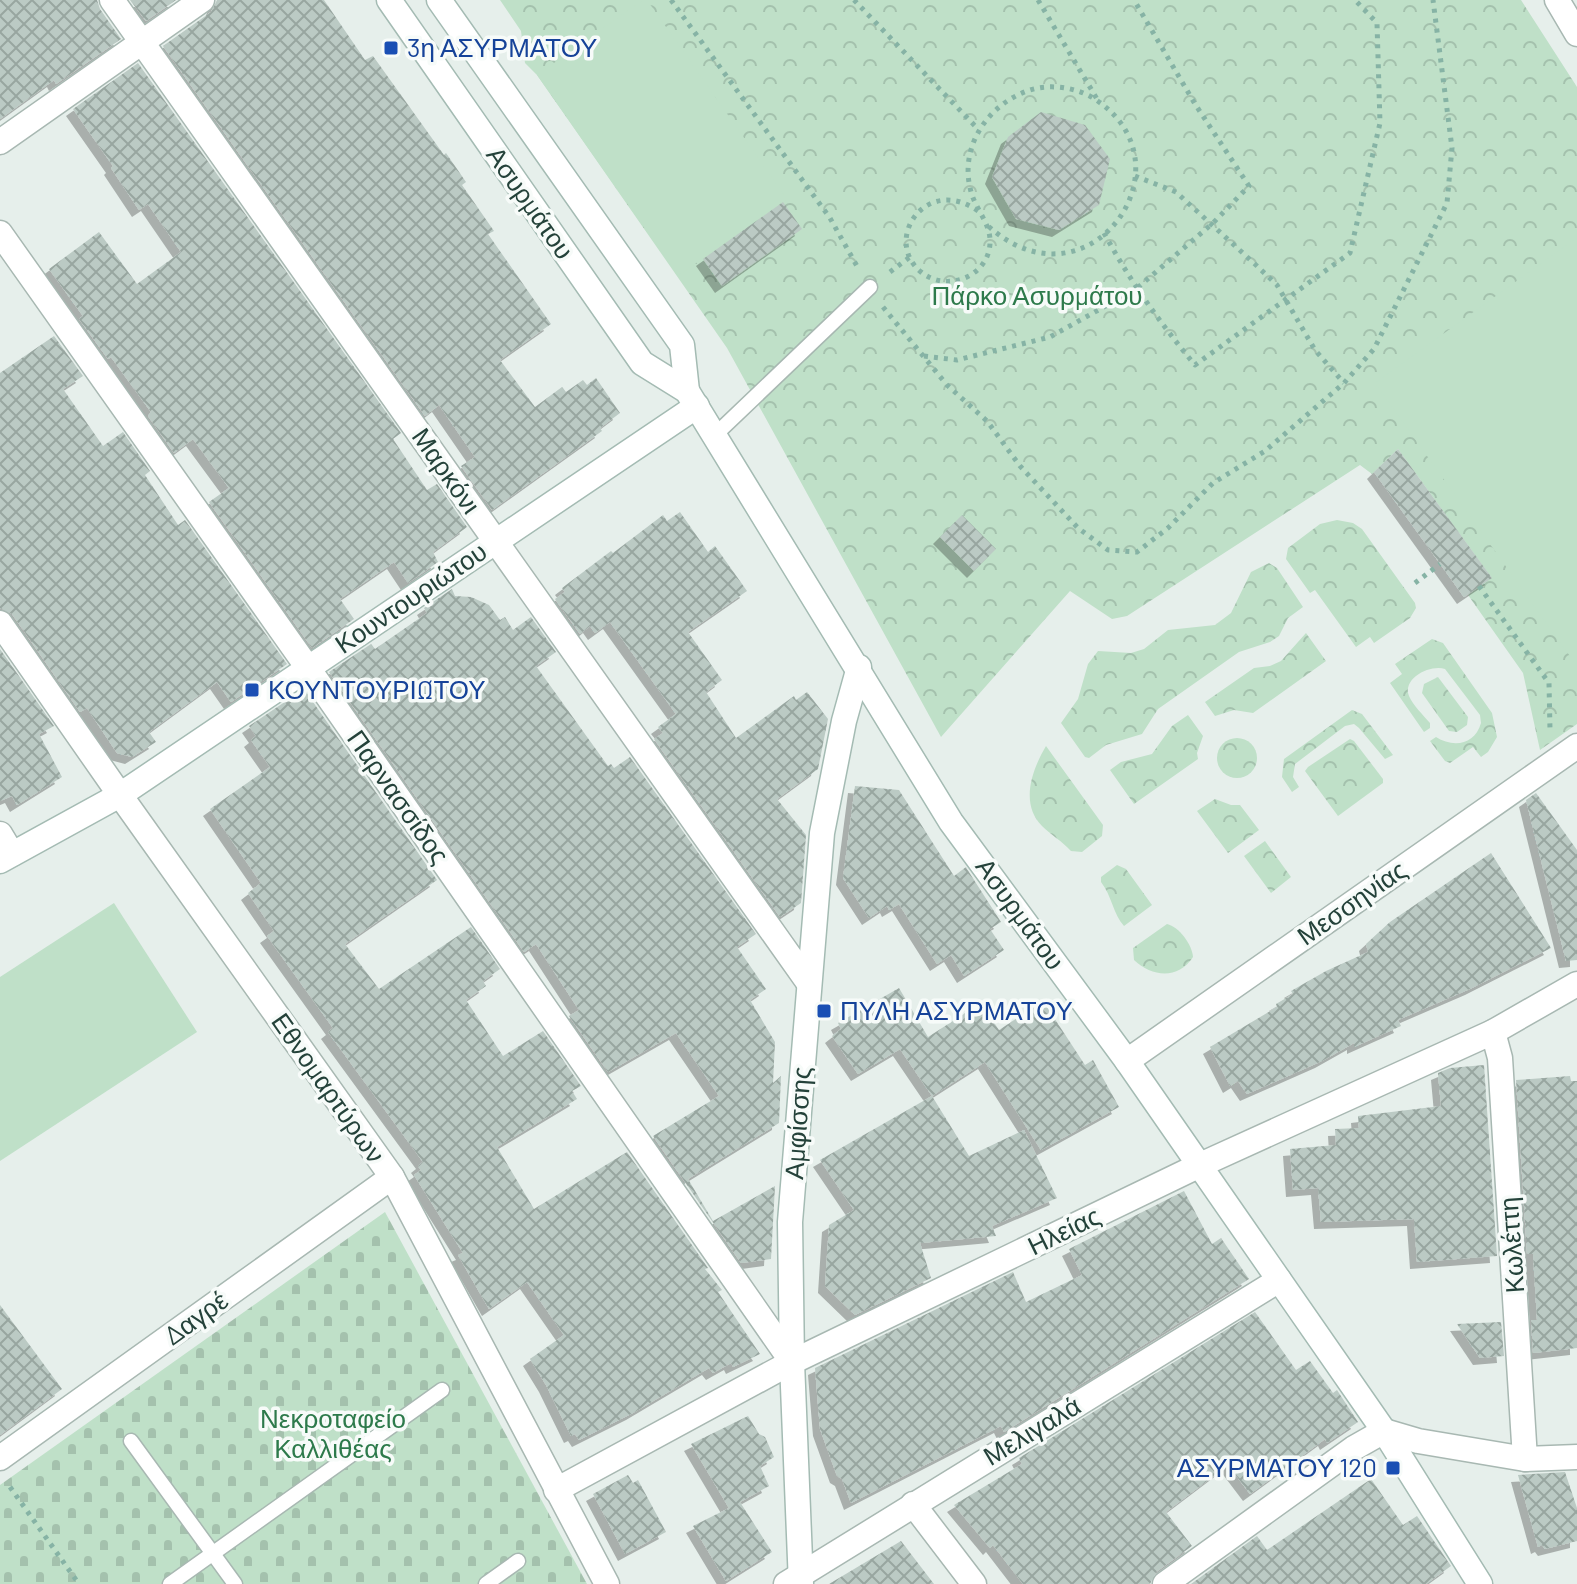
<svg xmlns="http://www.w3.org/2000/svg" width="1577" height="1584" font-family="Barlow,sans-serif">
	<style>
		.cemetery { fill: url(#cemetery-stones) }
		.park { fill: url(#park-crowns) }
		.pitch { fill: #bfe0c8 }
		.building { fill: url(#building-cross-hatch); filter: url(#shadow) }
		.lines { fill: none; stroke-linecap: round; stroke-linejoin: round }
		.lane-casing { stroke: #a8b8b2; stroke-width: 17 }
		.street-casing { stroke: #a8b8b2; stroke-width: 27 }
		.secondary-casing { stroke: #a4bbb3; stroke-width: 27 }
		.path { stroke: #86b3a5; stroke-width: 5; stroke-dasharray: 4 6; stroke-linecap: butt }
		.lane { stroke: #fff; stroke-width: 14 }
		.street { stroke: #fff; stroke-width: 24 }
		.secondary { stroke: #fff; stroke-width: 24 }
		.transit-dot { fill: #1a4fb4; stroke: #f7fbf9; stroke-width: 3 }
		.labels { text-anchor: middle; stroke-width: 7; stroke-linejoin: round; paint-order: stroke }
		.transit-label { font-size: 26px; fill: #164399; stroke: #f7fbf9; text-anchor: start }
		.street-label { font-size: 26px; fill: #24423a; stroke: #f7fbf9 }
		.park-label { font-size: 26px; fill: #2d7a4b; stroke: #f7fbf9 }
	</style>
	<defs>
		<pattern id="cemetery-stones" width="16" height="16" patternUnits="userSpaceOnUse" patternTransform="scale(2)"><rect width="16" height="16" fill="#bfe0c8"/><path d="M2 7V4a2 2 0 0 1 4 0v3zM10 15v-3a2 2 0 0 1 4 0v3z" fill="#a4c1ad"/></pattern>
		<pattern id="park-crowns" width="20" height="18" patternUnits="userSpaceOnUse" patternTransform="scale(2)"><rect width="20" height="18" fill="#bfe0c8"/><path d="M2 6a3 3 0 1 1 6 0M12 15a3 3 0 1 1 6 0" fill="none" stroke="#a4c1ad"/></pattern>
		<pattern id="building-cross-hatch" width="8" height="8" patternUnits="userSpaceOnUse" patternTransform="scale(2)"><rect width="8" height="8" fill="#bbcac4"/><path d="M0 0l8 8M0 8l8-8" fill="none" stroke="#98a6a0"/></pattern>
		<filter id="shadow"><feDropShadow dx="-7" dy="7" stdDeviation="0" flood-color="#0004"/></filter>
	</defs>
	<rect width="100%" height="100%" fill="#e6efeb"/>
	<path class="cemetery" d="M385,1212L587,1584H0V1485Z"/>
	<g class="park">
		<path d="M500,0H1521L1577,87V724L1540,750L1523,673L1468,595L1491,577L1398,449L1372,474L1360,465L1127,616L1112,619L1070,591L941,737L727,348L537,75L525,63L521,31Z"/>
		<path d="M1337,520L1353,523L1362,529L1415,603L1416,608L1410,618L1374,643L1370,637L1356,647L1315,590L1310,593L1286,559L1288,548L1320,524Z"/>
		<path d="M1269,563L1277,568L1303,607L1288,618L1279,636L1270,642L1239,652L1158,709L1142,734L1106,745L1089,758L1085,757L1061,723L1078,699L1088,664L1098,651L1131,653L1144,649L1168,630L1215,625L1231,613L1251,572Z"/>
		<path d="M1306,633L1326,661L1253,713L1234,710L1215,716L1205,702L1254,668L1270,666L1281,661Z"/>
		<path d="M1432,639L1443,643L1492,713L1497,737L1488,752L1481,757L1473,747L1450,763L1445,761L1430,741L1436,737C1453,748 1475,745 1481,723L1480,715L1445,669C1432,664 1402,677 1409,696C1413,705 1423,715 1430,723V728L1424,732L1390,683L1402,674L1395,664Z"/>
		<path d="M1438,677L1468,717L1467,725L1457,732L1449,731L1422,693L1424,684Z"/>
		<path d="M1352,710L1362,714L1393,755L1385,759L1359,728L1354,724L1345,726L1295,764L1293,777L1299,787L1292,792L1282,777L1284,759Z"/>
		<path d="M1188,715L1203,736L1197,753L1198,759L1134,804L1110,770L1121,762L1152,754L1172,726Z"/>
		<circle cx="1237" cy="758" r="20"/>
		<path d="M1350,739L1354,741L1383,779V783L1338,816L1305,771L1308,767Z"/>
		<path d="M1046,746L1103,825L1102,836L1082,852L1071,851C1062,841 1051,835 1042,826C1019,803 1033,768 1046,746Z"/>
		<path d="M1215,799L1231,805H1240L1259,830L1228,853L1197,811Z"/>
		<path d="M1265,841L1291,877L1271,893L1244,856Z"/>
		<path d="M1117,865L1126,869L1152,905L1124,926C1113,914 1112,896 1101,882V877Z"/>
		<path d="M1167,924C1179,927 1192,944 1193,957C1178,980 1152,977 1134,960L1133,948Z"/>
	</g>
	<g class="pitch">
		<path d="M643,0H647L787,199L678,276L537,75Z"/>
		<path d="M1575,239L1577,241V666L1375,383Z"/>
		<path d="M114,903L197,1032L0,1161V977Z"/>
	</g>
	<g class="building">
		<path d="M0,0H97L100,9L121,39L56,84L54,80L0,119Z"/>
		<path d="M130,0H176L146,21Z"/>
		<path d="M217,0H324L365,60L373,56L444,155L446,153L466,182L462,185L494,231L488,234L551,324L500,360L535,407L562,387L566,392L583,380L587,385L596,378L620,413L600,428L602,431L492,510L461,466L475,457L439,405L425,416L163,46L211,12Z"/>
		<path d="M138,63L401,433L393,439L427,490L437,484L467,527L433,552L438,562L408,583L394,562L340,599L354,619L312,648L209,502L229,488L193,439L174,453L148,416L151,412L111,357L108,359L79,319L83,316L49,269L99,232L137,284L181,252L148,204L139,210L111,168L113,166L73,109Z"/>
		<path d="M1041,112L1085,125L1110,159L1099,205L1059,230L1016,219L992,177L1008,137Z"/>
		<path d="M783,202L802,229L722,286L703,259Z"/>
		<path d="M54,336L83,376L63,389L103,446L123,432L150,471L145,475L178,525L185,520L287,664L231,702L217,682L149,732L156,742L132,757L117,753L87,708L80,712L12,614L0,608V373Z"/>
		<path d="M1398,449L1492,578L1464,597L1374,472Z"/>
		<path d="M680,512L708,552L715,546L747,591L688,632L722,680L706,692L736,738L794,696L796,700L807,692L828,719L818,769L777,799L806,835L801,903L780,917L654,739L663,733L658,727L676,714L610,622L595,633L590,626L580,634L555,599L565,592L562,588L611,551L613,553L663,515L667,521Z"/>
		<path d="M962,515L996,549L974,571L940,537Z"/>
		<path d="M452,589L455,596L471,597L489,605L500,620L505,617L513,630L531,617L556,652L536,666L608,766L611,764L614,768L630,757L756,934L737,947L766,989L750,1000L775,1042L773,1083L781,1076L779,1123L688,1179L713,1221L775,1186L771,1259L741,1263L653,1136L719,1096L676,1033L608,1072L569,1016L579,1010L536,944L524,952L329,672L371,644L375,649L427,613L424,608Z"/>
		<path d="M0,649L54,726L39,734L62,777L17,805L12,796L0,801Z"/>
		<path d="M304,689L437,880L345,944L379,989L471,927L500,969L483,981L486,986L466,1000L503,1056L543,1031L581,1086L572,1091L577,1099L497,1147L534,1209L627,1152L708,1268L705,1269L722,1290L718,1292L760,1354L733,1367L731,1363L713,1373L709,1368L633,1413L579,1440L575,1434L571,1436L546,1385L530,1359L564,1335L527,1282L489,1309L458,1255L463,1253L414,1175L421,1170L418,1166L423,1162L328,1032L333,1028L267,936L274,931L248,893L261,883L210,809L270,767L251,740L256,736L249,726Z"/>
		<path d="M855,786L899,790L954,876L966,867L967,869L1001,922L990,929L1004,950L964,976L951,955L937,964L899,904L889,910L887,906L869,918L843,878Z"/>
		<path d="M1536,793L1577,850V960L1566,961L1526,800Z"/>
		<path d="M1491,853L1551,948L1472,988L1398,1020L1401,1026L1354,1047V1043L1322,1061L1247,1094L1238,1081L1230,1086L1210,1047L1277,1007L1276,1004L1293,994L1291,991L1326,971L1368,952L1366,944L1390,922Z"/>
		<path d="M899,988L928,1037L981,1003L999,1030L1043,1001L1085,1065L1093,1060L1119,1107L1041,1150L985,1062L932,1096L900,1049L858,1074L832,1036L841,1029L838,1023Z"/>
		<path d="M1484,1065L1497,1256L1417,1262L1414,1219L1321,1222L1318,1188L1293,1190L1290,1149L1336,1145L1335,1129L1359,1128L1358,1116L1441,1106L1438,1073L1450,1068Z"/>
		<path d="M1570,1076L1571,1081H1577V1348L1533,1353L1531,1320H1537L1533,1254H1527L1516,1080Z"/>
		<path d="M932,1096L969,1156L1024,1130L1057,1198L992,1226L996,1236L920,1243L931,1278L855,1315L825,1286L829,1225L854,1210L820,1160Z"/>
		<path d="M1184,1191L1212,1244L1221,1238L1249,1279L1004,1432L1001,1426L851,1503L842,1479L837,1476L820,1429L815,1368L1013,1272L1026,1302L1082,1275L1069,1249Z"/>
		<path d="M0,1305L62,1389L0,1435Z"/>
		<path d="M1255,1312L1296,1370L1310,1361L1333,1393L1337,1390L1358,1422L1327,1443L1325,1439L1250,1494L1228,1465L1166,1512L1192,1546L1156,1572L1150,1584H1023L993,1545L990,1548L954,1505L1022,1464L1019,1458Z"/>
		<path d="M1501,1322L1504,1356L1480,1358L1457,1324Z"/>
		<path d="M748,1416L759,1434L765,1437L774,1457L760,1466L769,1486L731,1507L740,1502L772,1552L726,1581L693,1526L729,1508L691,1444Z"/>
		<path d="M1565,1472L1577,1508V1541L1545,1549L1542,1545L1538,1547L1518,1475Z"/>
		<path d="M628,1475L633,1483L638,1480L666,1532L625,1554L593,1494Z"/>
		<path d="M1371,1479L1403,1525L1417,1516L1451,1566L1426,1584H1191L1257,1536L1267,1550Z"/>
		<path d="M901,1541L934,1584H829Z"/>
	</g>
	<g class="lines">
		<defs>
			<g id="lane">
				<path d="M715,435L870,287"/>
				<path d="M131,1441L235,1584"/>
				<path d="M170,1584L442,1390"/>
				<path d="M486,1584L518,1561"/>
			</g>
			<g id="street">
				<path d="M112,0L808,982"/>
				<path d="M1557,0L1577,34"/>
				<path d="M0,142L202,0"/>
				<path d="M0,233L308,668L792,1362"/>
				<path d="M0,623L120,795L392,1177L607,1584"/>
				<path d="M0,834L12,854"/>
				<path d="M1493,1032L1500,1058L1525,1459"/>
				<path d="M1127,1061L1577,746"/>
				<path d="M0,1458L392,1177"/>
				<path d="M556,1490L792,1362L1198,1166L1493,1032L1577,984"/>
				<path d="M913,1504L974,1584"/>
				<path d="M786,1584L1279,1280"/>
				<path d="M1165,1584L1354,1448L1384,1431L1418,1441L1525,1459L1577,1457"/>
			</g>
			<g id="secondary">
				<path d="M389,0L642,363L687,391L951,822L1127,1061L1384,1431L1480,1584"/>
				<path d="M439,0L682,345L687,391"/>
				<path d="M0,861L120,795L697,406"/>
				<path d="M801,1584L792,1362L790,1222L822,833L844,721L859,667"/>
			</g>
		</defs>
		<use href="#lane" class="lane-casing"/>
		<use href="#street" class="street-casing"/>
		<use href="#secondary" class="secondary-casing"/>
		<g class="path">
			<path d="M671,0L830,218L858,268"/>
			<path d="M854,0L978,129"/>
			<path d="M1038,0L1097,99"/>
			<path d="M1135,176L1176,192L1257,266L1277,285L1315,350L1344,383"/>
			<path d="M978,211C926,174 882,240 921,272C948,294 992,275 990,239C989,223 977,210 972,195C957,149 987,104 1030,90C1052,83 1081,88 1099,102C1194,169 1086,316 987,225"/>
			<path d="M1104,233C1130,281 1160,323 1195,365L1350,253L1380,123L1377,23L1355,0"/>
			<path d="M890,272L910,257"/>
			<path d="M883,307L947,385L987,421L1020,466L1078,528L1108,550L1137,552L1168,528L1213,483L1265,451L1344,383L1374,349L1447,203L1452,148L1433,0"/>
			<path d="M924,356L957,360L1050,337L1136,289L1213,223L1249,186L1195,104L1134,0"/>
			<path d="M1415,583L1440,564"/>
			<path d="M1479,586L1549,683L1550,730"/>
			<path d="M10,1487L79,1584"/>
		</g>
		<use href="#lane" class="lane"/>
		<use href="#street" class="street"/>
		<use href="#secondary" class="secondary"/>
	</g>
	<g class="transit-dot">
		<rect x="383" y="40" width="16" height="16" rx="4"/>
		<rect x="244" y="682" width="16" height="16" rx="4"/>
		<rect x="816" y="1003" width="16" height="16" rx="4"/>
		<rect x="1385" y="1460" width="16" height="16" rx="4"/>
	</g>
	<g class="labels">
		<g class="transit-label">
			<text x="407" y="57">3η ΑΣΥΡΜΑΤΟΥ</text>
			<text x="268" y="699">ΚΟΥΝΤΟΥΡΙΏΤΟΥ</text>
			<text x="840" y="1020">ΠΥΛΗ ΑΣΥΡΜΑΤΟΥ</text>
			<text x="1377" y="1477" text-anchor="end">ΑΣΥΡΜΑΤΟΥ 120</text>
		</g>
		<g class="street-label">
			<text transform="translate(530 203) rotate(55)" y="9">Ασυρμάτου</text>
			<text transform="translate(446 471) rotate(55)" y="9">Μαρκόνι</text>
			<text transform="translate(411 598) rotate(-34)" y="9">Κουντουριώτου</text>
			<text transform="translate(398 797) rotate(55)" y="9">Παρνασσίδος</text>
			<text transform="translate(1352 903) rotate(-35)" y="9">Μεσσηνίας</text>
			<text transform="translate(1020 914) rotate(54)" y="9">Ασυρμάτου</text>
			<text transform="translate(328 1088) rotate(55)" y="9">Εθνομαρτύρων</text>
			<text transform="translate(798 1123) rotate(-86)" y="9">Αμφίσσης</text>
			<text transform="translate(1064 1231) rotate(-26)" y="9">Ηλείας</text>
			<text transform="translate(1512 1245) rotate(-94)" y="9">Κωλέττη</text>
			<text transform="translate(196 1318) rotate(-36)" y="9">Δαγρέ</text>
			<text transform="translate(1032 1431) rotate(-31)" y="9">Μελιγαλά</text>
		</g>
		<g class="park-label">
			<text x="1037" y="305">Πάρκο Ασυρμάτου</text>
			<text x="333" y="1428">Νεκροταφείο<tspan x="333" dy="30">Καλλιθέας</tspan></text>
		</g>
	</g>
</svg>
